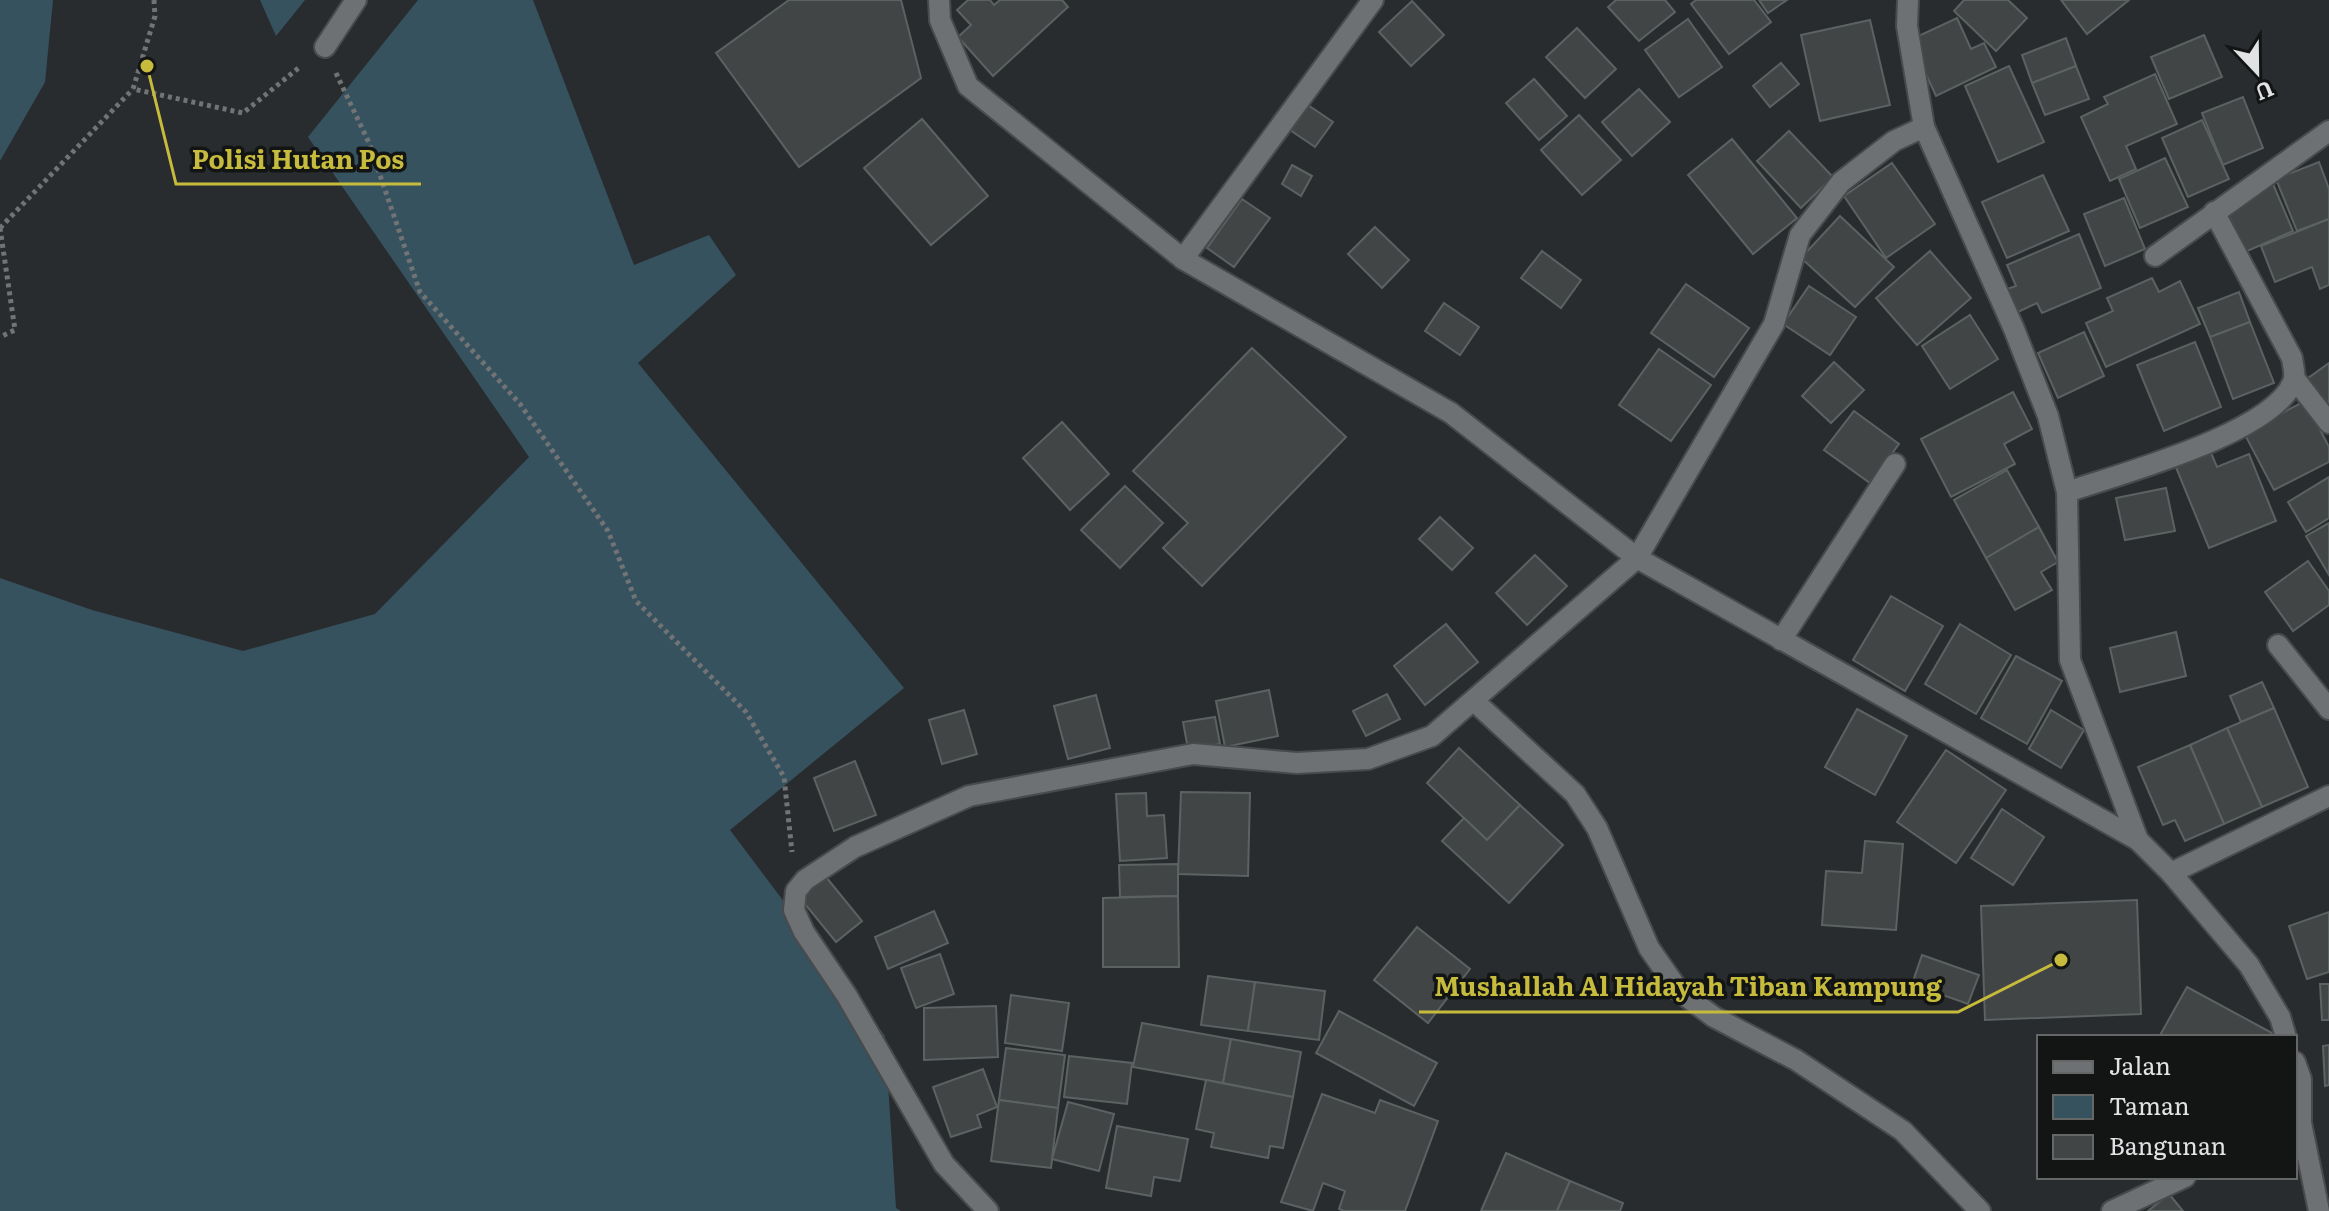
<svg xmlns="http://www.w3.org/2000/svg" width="2329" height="1211" font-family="Literata,serif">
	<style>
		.green { fill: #36525f }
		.building { fill: #414545; stroke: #5c6161; stroke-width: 2 }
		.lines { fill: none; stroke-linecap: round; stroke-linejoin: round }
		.minor-casing { stroke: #484a4b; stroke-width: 24 }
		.path { stroke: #717375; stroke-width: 5; stroke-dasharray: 4 4; stroke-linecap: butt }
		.minor { stroke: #6d7173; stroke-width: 20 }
		.leader { fill: none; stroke: #c6bb3c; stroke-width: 3 }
		.callout-dot { fill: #c6bb3c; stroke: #131515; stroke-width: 3 }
		.callout-label { font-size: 26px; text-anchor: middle; font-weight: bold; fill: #c6bb3c; stroke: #131515; stroke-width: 7; stroke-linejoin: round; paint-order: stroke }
	</style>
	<rect width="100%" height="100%" fill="#292c2e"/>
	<g class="green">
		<path d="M0,0H53L45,82L0,161Z"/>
		<path d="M260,0H305L276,36Z"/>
		<path d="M418,0H533L634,265L709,235L736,275L638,363L904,688L730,830L885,1036L896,1208L901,1211H0V578L92,610L243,651L375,614L529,457L308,137Z"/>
	</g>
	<g class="building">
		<path d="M789,0H901L921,78L799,167L716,53Z"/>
		<path d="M968,0H990L994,5L1000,0H1062L1068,7L993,76L958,37L971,25L957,10Z"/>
		<path d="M1616,0H1665L1675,12L1639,41L1608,7Z"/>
		<path d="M1696,0H1754L1771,22L1729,54L1691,4Z"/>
		<path d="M1759,0H1787L1768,13Z"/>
		<path d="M1964,0H2008L2027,18L1996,51L1954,11Z"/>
		<path d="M2061,0H2129L2087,34Z"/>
		<path d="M1412,1L1444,35L1411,66L1379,32Z"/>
		<path d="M1957,18L1971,49L1984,43L1996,67L1936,96L1910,40Z"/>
		<path d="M1688,19L1722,67L1679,97L1645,50Z"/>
		<path d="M1870,20L1890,105L1820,121L1801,35Z"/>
		<path d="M1577,28L1616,69L1585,98L1546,57Z"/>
		<path d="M2204,35L2222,77L2169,99L2151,57Z"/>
		<path d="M2066,38L2076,66L2032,83L2022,55Z"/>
		<path d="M1781,63L1799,84L1770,107L1753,86Z"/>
		<path d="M2009,66L2044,142L1998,162L1965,86Z"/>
		<path d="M2076,66L2089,99L2045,115L2032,83Z"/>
		<path d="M2155,74L2177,124L2126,146L2136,169L2110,181L2081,117L2108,104L2104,97Z"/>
		<path d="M1534,79L1567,116L1539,140L1506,103Z"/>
		<path d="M1639,89L1670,122L1632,156L1602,122Z"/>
		<path d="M2243,97L2263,148L2223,165L2202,113Z"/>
		<path d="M1305,103L1333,122L1315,147L1287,128Z"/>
		<path d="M1579,115L1621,160L1582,195L1541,150Z"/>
		<path d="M922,119L988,196L931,245L864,168Z"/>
		<path d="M2202,120L2229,179L2188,197L2162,138Z"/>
		<path d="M1789,131L1833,177L1801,208L1757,161Z"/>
		<path d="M1732,139L1797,218L1753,254L1688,175Z"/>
		<path d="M2165,158L2188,207L2140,228L2119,179Z"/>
		<path d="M2319,162L2329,189V219L2297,231L2276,179Z"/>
		<path d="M1892,163L1935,224L1886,258L1844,196Z"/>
		<path d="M1292,165L1312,176L1301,196L1282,184Z"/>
		<path d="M2043,175L2069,231L2007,258L1982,202Z"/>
		<path d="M2273,184L2293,231L2245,252L2224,205Z"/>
		<path d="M2124,198L2145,249L2105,266L2084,214Z"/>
		<path d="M1242,199L1270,218L1234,267L1207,248Z"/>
		<path d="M1840,216L1894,267L1855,307L1801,258Z"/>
		<path d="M2329,219V285L2320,289L2312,267L2275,282L2261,246Z"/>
		<path d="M1375,227L1409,260L1382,288L1348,254Z"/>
		<path d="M2079,234L2101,288L2042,313L2037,303L2016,313L2007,289L2016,286L2007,265Z"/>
		<path d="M1542,251L1581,280L1561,308L1521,278Z"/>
		<path d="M1930,251L1971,298L1917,345L1876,298Z"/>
		<path d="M2152,278L2159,292L2180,281L2200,324L2106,367L2086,323L2113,311L2107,298Z"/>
		<path d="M1686,284L1749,328L1714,377L1651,333Z"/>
		<path d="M1809,286L1856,317L1830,355L1783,324Z"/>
		<path d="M2239,292L2250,322L2210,337L2198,308Z"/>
		<path d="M1444,303L1479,327L1460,355L1425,331Z"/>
		<path d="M1970,315L1998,359L1950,389L1922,346Z"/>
		<path d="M2250,322L2274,383L2233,399L2210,337Z"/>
		<path d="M2084,332L2104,376L2058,398L2038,353Z"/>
		<path d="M2195,342L2221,407L2164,431L2137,365Z"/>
		<path d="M1252,348L1346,437L1202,586L1163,548L1188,523L1133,471Z"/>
		<path d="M1659,349L1711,385L1671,441L1619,405Z"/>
		<path d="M1834,362L1864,390L1831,423L1802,396Z"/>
		<path d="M2329,363V415L2304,381Z"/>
		<path d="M2013,392L2032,429L2004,444L2015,464L1951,497L1921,439Z"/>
		<path d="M2305,401L2329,447V462L2274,490L2244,433Z"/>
		<path d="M1854,411L1899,444L1870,483L1824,450Z"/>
		<path d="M1062,422L1109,474L1070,510L1023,458Z"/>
		<path d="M2208,446L2217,467L2249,454L2276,521L2209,548L2173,460Z"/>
		<path d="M2007,470L2039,527L1986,558L1954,500Z"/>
		<path d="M2329,477V518L2306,532L2288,502Z"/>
		<path d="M1125,486L1163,523L1120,568L1081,530Z"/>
		<path d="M2166,488L2175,531L2125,540L2116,498Z"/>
		<path d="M1440,517L1473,548L1452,570L1419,539Z"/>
		<path d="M2329,523V575L2306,536Z"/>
		<path d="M2039,527L2058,562L2041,572L2052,590L2015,610L1986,558Z"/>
		<path d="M1535,555L1567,586L1527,625L1496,593Z"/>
		<path d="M2308,561L2329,591V605L2293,631L2265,592Z"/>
		<path d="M1891,596L1943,626L1905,691L1853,660Z"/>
		<path d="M1446,624L1478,662L1425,705L1394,666Z"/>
		<path d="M1960,624L2011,655L1976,714L1925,684Z"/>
		<path d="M2176,632L2186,676L2120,692L2110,648Z"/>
		<path d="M2016,656L2062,681L2027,744L1981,718Z"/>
		<path d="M2262,682L2274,708L2241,722L2230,696Z"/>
		<path d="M1269,690L1278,736L1225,747L1216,701Z"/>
		<path d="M1387,694L1400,719L1366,736L1353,711Z"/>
		<path d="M1096,695L1110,748L1068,759L1054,706Z"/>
		<path d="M2274,708L2308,787L2262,807L2227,728Z"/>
		<path d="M1857,709L1907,736L1875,795L1825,767Z"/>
		<path d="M964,710L977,754L942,764L929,720Z"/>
		<path d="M2051,710L2084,730L2061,768L2029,749Z"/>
		<path d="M1215,717L1220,744L1188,749L1183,722Z"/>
		<path d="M2227,728L2262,807L2224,824L2190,745Z"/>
		<path d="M2190,745L2224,824L2185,841L2175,820L2163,825L2138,767Z"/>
		<path d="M1459,748L1520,805L1487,840L1427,783Z"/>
		<path d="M1946,750L2006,790L1956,863L1897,822Z"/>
		<path d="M855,761L876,815L834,831L814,778Z"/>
		<path d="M1181,792L1250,793L1248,876L1178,874Z"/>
		<path d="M1146,793L1147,816L1164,815L1167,858L1120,861L1116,794Z"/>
		<path d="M1520,805L1563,845L1509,903L1442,841L1464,818L1487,840Z"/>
		<path d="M2002,809L2044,837L2013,885L1971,858Z"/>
		<path d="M1865,841L1903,844L1896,930L1822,925L1826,871L1862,873Z"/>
		<path d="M1178,864V896L1120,897L1119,865Z"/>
		<path d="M826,877L862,921L836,942L800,898Z"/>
		<path d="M1178,896L1179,967H1103V898Z"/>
		<path d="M2137,900L2141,1014L1985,1020L1981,906Z"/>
		<path d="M934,911L948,943L888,969L875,937Z"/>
		<path d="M2329,912V972L2307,979L2289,926Z"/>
		<path d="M1417,927L1470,969L1428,1023L1374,980Z"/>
		<path d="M940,954L954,994L916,1008L901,968Z"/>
		<path d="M1922,955L1979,975L1968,1004L1912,984Z"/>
		<path d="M1208,976L1255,982L1248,1031L1201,1025Z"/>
		<path d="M1255,982L1325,991L1319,1040L1248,1031Z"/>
		<path d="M2320,984H2329V1020H2322Z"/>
		<path d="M2187,987L2272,1033L2270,1037H2159Z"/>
		<path d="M1011,995L1069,1003L1062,1051L1005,1043Z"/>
		<path d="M996,1006L998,1057L924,1060V1008Z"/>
		<path d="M1339,1011L1437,1063L1414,1106L1316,1053Z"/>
		<path d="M1142,1023L1231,1039L1223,1083L1133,1067Z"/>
		<path d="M1231,1039L1301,1052L1293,1097L1223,1083Z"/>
		<path d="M2329,1045V1085L2325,1086L2323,1046Z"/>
		<path d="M1006,1048L1065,1055L1058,1108L999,1100Z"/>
		<path d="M1069,1056L1132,1063L1127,1104L1064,1097Z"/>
		<path d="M983,1069L997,1107L977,1115L981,1127L951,1137L933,1087Z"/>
		<path d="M1206,1080L1293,1097L1283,1148L1270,1146L1268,1158L1211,1147L1214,1133L1196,1129Z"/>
		<path d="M1322,1094L1375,1113L1380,1100L1438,1121L1405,1211H1344L1339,1209L1345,1191L1323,1183L1313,1211L1281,1202Z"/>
		<path d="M999,1100L1058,1108L1051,1168L991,1161Z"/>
		<path d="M1068,1102L1114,1114L1099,1171L1052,1159Z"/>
		<path d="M1117,1126L1188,1139L1180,1181L1154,1177L1151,1196L1106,1188Z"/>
		<path d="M1506,1153L1570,1181L1557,1211H1481Z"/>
		<path d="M1570,1181L1623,1203L1620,1211H1557Z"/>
		<path d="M2169,1194L2183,1211H2148Z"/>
	</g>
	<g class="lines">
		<defs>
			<g id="minor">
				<path d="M939,0L940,20L968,86L1183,259L1451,413L1637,558L2138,840"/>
				<path d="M1908,0L1907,26L1924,127L2014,329L2048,416L2067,492L2070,660L2138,840L2171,873L2249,965L2280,1017L2286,1037"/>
				<path d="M325,47L356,0"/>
				<path d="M2155,256L2329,131"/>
				<path d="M1183,259L1373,0"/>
				<path d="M2295,379L2329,423"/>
				<path d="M2067,492C2119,474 2272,434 2293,382C2296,375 2293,366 2292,358L2214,212"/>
				<path d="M1781,640L1895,464"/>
				<path d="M2278,645L2329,709"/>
				<path d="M1474,701L1575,794L1597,828L1649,948L1679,991L1714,1017L1796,1060L1903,1131L1980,1211"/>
				<path d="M2171,873L2329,796"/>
				<path d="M2295,1062L2301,1079V1123L2319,1211"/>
				<path d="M988,1211L944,1164L847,996L804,932L794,910L796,891L805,880L855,847L969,796L1193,754L1297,763L1368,759L1432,736L1637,558L1774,324L1800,235L1841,182L1894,141L1924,127"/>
				<path d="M2112,1211L2185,1177"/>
			</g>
		</defs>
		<use href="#minor" class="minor-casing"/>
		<g class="path">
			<path d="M154,0L155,16L133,89L243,113L301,66"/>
			<path d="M336,73L369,143L420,292L520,404L608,531L636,601L746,712L784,777L792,852"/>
			<path d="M0,228L133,89"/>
			<path d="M0,228L15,330L0,337"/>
		</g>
		<use href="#minor" class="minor"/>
	</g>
	<path class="leader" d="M147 66L176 184H421M2061 960L1958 1012H1419"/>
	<g class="callout-dot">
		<circle cx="147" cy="66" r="8"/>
		<circle cx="2061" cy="960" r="8"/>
	</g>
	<g class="callout-label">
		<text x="298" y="169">Polisi Hutan Pos</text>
		<text x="1688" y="996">Mushallah Al Hidayah Tiban Kampung</text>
	</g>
	<rect x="2037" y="1035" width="260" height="144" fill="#131515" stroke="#656767" stroke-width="2"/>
	<rect x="2053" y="1061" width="40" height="12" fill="#6d7173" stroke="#656767" stroke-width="2"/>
	<text x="2109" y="1075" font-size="24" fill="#e0e2e3">Jalan</text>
	<rect x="2053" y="1095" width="40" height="24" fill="#36525f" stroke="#656767" stroke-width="2"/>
	<text x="2109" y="1115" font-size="24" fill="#e0e2e3">Taman</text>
	<rect x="2053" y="1135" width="40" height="24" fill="#414545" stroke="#656767" stroke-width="2"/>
	<text x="2109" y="1155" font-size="24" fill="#e0e2e3">Bangunan</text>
	<g transform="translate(2257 72) rotate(158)" stroke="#131515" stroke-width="6" paint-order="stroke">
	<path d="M0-6L14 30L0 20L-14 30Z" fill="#e0e2e3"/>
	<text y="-12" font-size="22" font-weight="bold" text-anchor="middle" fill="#e0e2e3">U</text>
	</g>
</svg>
